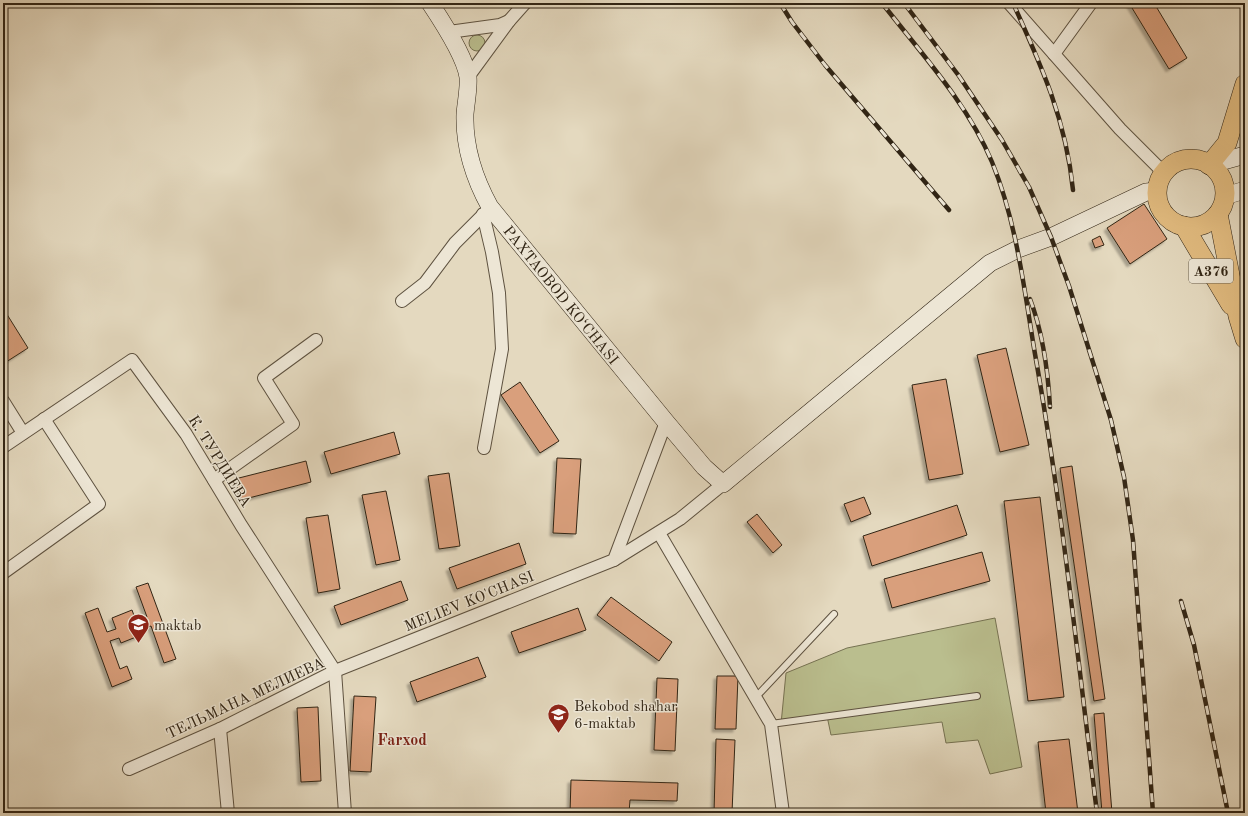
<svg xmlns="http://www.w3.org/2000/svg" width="1248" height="816" font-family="'Old Standard TT',serif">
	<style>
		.green { fill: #babe8e; stroke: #767252 }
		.building { fill: #d99f7b; stroke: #312515; filter: url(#shadow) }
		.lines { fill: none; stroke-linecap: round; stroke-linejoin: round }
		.lane-casing { stroke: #5e5240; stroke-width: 8 }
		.street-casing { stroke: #5e5240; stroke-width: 14 }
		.secondary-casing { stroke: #312515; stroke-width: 18 }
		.primary-casing { stroke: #312515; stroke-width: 20 }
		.lane { stroke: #ede6d5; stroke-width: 6 }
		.street { stroke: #ede6d5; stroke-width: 12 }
		.secondary { stroke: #ede6d5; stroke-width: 17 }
		.primary { stroke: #e2bc80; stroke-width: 19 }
		.rail-casing { stroke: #312515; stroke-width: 4.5 }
		.rail { stroke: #ede6d5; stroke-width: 3; stroke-dasharray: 9; stroke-linecap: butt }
		.labels { text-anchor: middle; stroke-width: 3; stroke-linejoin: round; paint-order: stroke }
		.shield { fill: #ede6d5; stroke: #695f4f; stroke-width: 1 }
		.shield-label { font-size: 14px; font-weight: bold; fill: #312515 }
		.street-label { font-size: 15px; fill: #312515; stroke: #ede6d5 }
		.poi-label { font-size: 15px; fill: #312515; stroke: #ede6d5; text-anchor: start }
		.neighbourhood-label { font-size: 16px; font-weight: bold; fill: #7a1f14; stroke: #ede6d5 }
	</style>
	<defs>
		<filter id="shadow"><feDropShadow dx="-3" dy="3" stdDeviation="1" flood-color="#0004"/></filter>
	</defs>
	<rect width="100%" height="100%" fill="#e4d9bf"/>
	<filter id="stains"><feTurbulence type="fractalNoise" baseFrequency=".005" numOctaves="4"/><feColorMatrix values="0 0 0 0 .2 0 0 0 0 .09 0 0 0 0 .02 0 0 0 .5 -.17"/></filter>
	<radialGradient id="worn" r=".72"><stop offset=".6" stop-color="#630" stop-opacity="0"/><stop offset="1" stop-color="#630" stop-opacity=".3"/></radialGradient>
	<g class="green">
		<circle cx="477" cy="43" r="8"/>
		<path d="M995,618L1022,767L990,774L978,740L946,743L942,722L831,735L827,716L781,724L786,673L847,648Z"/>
	</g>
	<g class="building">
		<path d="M1129,3H1154L1187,58L1169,69Z"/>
		<path d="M1144,204L1167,239L1130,264L1107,228Z"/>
		<path d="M1100,236L1104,245L1095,248L1092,240Z"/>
		<path d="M3,308L28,348L3,364Z"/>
		<path d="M1006,348L1029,445L1000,452L977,355Z"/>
		<path d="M946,379L963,474L929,480L912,385Z"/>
		<path d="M520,382L559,441L540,453L501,395Z"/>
		<path d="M394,432L400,454L331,474L324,452Z"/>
		<path d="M557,458L581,459L576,534L553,533Z"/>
		<path d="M306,461L311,482L241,500L235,479Z"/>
		<path d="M1072,466L1105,699L1094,701L1060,468Z"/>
		<path d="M449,473L460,546L439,549L428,476Z"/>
		<path d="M386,491L400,560L376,565L362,495Z"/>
		<path d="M864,497L871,514L851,522L844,504Z"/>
		<path d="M1040,497L1064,697L1028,701L1004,501Z"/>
		<path d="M957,505L967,535L872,566L863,536Z"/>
		<path d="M757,514L782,545L773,553L747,522Z"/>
		<path d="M328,515L340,589L318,593L306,518Z"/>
		<path d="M519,543L526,564L457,589L449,568Z"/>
		<path d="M982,552L990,581L892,608L884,579Z"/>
		<path d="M401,581L408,600L341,625L334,606Z"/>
		<path d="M148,583L176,659L164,663L151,626L139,630L141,635L121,643L119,638L110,641L120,669L127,666L132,679L112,687L85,613L98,608L107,632L116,629L112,618L132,610L136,621L147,617L136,587Z"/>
		<path d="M611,597L672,642L659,661L597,615Z"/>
		<path d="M578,608L586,630L519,653L511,632Z"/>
		<path d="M478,657L486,677L417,702L410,682Z"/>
		<path d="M717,676H738L736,729H715Z"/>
		<path d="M657,678L678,679L675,751L654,750Z"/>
		<path d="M354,696L376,697L371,772L350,771Z"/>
		<path d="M318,707L321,781L301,782L297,708Z"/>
		<path d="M1104,713L1112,813H1102L1094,714Z"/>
		<path d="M716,739L735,740L732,813H714Z"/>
		<path d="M1069,739L1078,813H1046L1038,742Z"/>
		<path d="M571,780L678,783L677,801L630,800L629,813H570Z"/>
	</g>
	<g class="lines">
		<defs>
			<g id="lane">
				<path d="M756,697L834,614"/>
				<path d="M771,724L977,696"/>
			</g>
			<g id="street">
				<path d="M1009,3L1120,129L1164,173"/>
				<path d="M449,32L500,25L509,21"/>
				<path d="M1054,54L1091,3"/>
				<path d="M468,77L509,21L525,3"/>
				<path d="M483,214L492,252L499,293L502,349L484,448"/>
				<path d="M402,301L425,283L455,243L488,210"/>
				<path d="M3,401L23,433"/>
				<path d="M3,447L132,360L186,434L241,525L335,671L345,813"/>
				<path d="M214,480L293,424L264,378L316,340"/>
				<path d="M659,533L771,724L783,813"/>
				<path d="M614,560L680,519L723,484"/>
				<path d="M3,573L99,504L44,419"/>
				<path d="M220,729L228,813"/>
				<path d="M129,769L220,729L335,671L614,560L666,422"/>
			</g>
			<g id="secondary">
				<path d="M430,3C442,21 465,56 468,77C469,88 466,102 465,114C464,147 474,178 490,207L666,422L704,467L723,484L990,263L1018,249L1051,237L1146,192L1157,191"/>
				<path d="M1209,165L1245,155"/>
				<path d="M1225,196L1245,190"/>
			</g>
			<g id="primary">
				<circle cx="1191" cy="193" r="34"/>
				<path d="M1209,165L1227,143L1245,84"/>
				<path d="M1218,214L1238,316L1245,339"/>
				<path d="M1184,226L1231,305"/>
			</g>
		</defs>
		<use href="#lane" class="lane-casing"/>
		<use href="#street" class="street-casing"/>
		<use href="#secondary" class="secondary-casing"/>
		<use href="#primary" class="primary-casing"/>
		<use href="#lane" class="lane"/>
		<use href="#street" class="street"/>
		<use href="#secondary" class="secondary"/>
		<use href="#primary" class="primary"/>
		<defs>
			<g id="rail">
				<path d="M780,3L792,22L825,65L949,210"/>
				<path d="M882,3C920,52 968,104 992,162C1017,223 1024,289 1035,354C1062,506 1078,660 1097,813"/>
				<path d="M904,3L959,76L1002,140L1029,187L1051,237L1069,286L1111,420L1124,477L1133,540L1153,813"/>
				<path d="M1013,3C1042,67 1066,120 1073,190"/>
				<path d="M1030,299C1043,333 1048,371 1050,407"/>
				<path d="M1181,601L1194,645L1228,813"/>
			</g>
		</defs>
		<use href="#rail" class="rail-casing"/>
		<use href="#rail" class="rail"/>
	</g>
	<defs>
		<symbol id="school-pin" viewBox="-11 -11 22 30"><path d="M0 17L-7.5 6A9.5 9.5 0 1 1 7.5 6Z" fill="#8f2418" stroke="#ede6d5"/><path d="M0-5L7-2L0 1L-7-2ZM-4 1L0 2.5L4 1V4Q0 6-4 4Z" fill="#fff"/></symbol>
	</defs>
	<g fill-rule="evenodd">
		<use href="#school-pin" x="126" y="612" width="25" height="34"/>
		<use href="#school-pin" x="546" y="702" width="25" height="34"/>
	</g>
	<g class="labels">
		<rect class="shield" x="1189" y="259" width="44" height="24" rx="3"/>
		<g class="shield-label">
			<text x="1211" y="276">A376</text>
		</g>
		<g class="street-label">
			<text transform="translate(561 295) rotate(51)" y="5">PAXTAOBOD KO‘CHASI</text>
			<text transform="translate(220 461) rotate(58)" y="5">К. ТУРДИЕВА</text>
			<text transform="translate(469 601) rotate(-22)" y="5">MELIEV KO'CHASI</text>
			<text transform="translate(245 698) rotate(-25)" y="5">ТЕЛЬМАНА МЕЛИЕВА</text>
		</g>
		<g class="poi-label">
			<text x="154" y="630">maktab</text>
			<text x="574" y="711">Bekobod shahar<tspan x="574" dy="17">6-maktab</tspan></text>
		</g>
		<g class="neighbourhood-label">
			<text x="402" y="745">Farxod</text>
		</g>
	</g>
	<rect width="1248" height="816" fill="none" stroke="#e4d9bf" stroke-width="16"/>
	<rect x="4" y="4" width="1240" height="808" fill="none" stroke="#312515" stroke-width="2"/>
	<rect x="8" y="8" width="1232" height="800" fill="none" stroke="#312515"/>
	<rect width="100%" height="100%" filter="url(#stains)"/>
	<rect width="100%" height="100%" fill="url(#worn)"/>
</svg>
